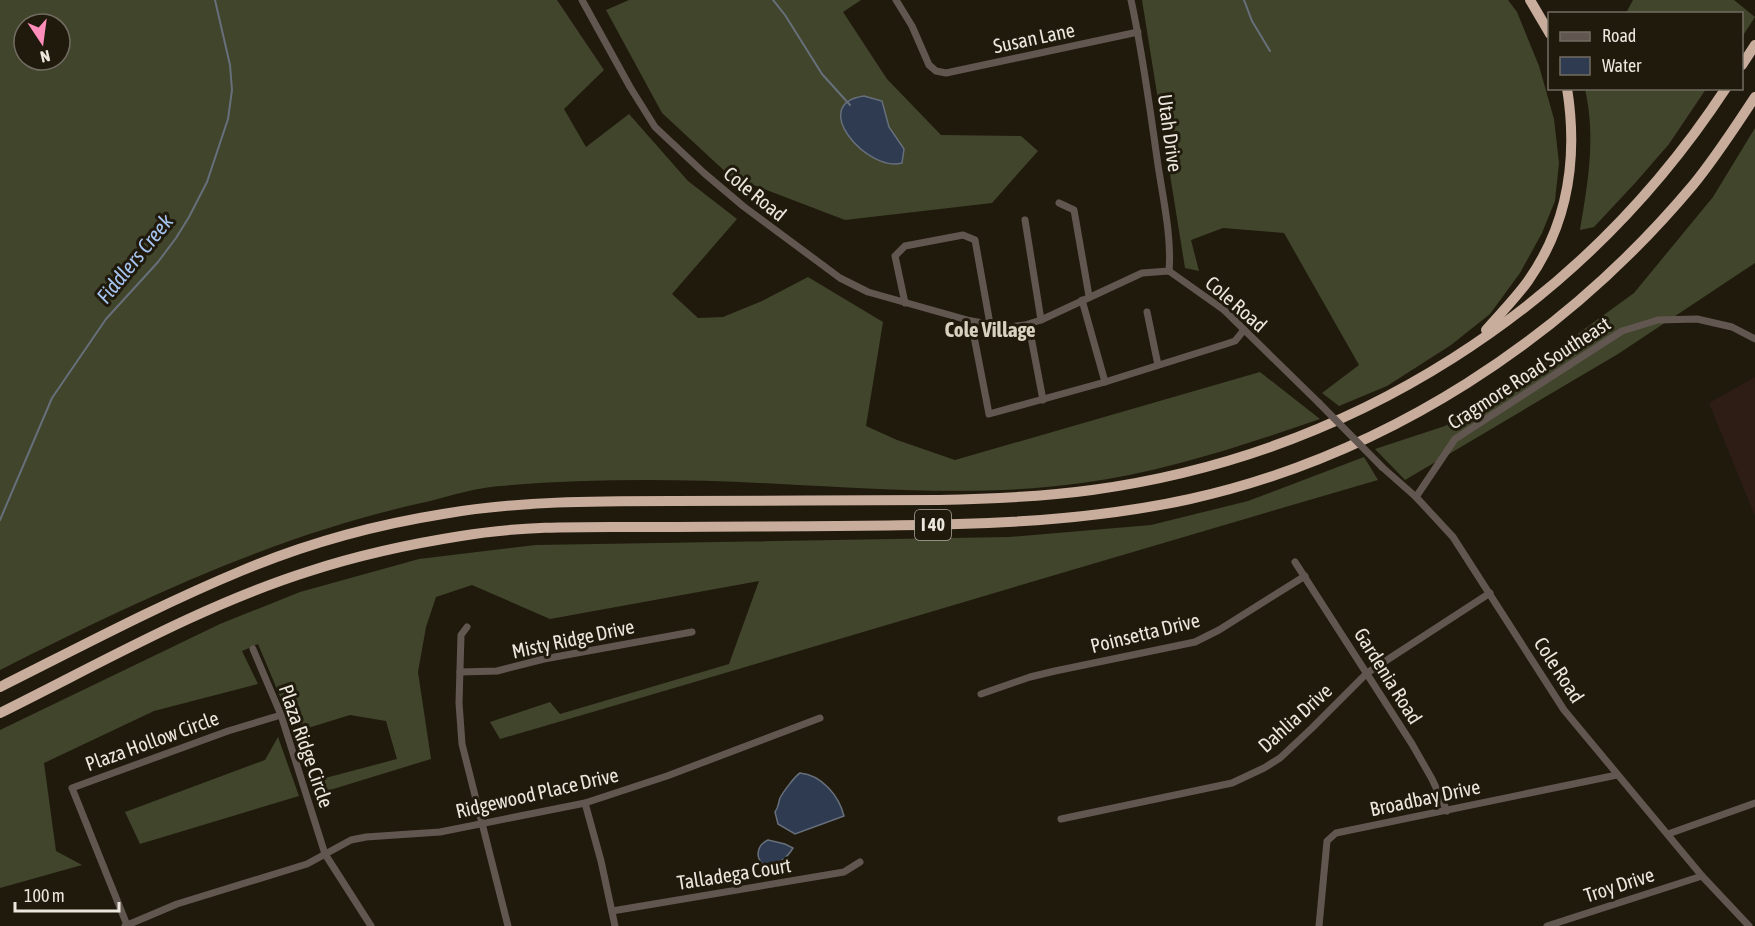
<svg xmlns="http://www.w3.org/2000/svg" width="1755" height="926" font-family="'Asap Condensed',sans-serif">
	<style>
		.industrial { fill: #2e1d15 }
		.forest { fill: #41452c; fill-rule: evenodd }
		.water { fill: #2e3b50; stroke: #676f7b; stroke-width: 1.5 }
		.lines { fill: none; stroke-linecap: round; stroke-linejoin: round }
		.stream { stroke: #676f7b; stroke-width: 2 }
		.minor { stroke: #625750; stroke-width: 7 }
		.highway { stroke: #c8ac9c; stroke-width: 10 }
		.minor-bridge { stroke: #625750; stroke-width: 7 }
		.labels { text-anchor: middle; stroke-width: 6; stroke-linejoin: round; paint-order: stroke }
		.shield { fill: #201a0d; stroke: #aeaa9f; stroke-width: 1.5 }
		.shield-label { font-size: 18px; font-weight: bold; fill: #ebe7de }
		.street-label { font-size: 20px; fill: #ebe7de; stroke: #201a0d }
		.water-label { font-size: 21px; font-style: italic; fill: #a6c4f0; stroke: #201a0d }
		.neighbourhood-label { font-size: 21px; font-weight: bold; fill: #d9d1c0; stroke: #201a0d }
	</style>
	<rect width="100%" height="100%" fill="#201a0d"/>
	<path class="industrial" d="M1755,377V516L1709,403Z"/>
	<g class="forest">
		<path d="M0,0H557L604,70L564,109L586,147L629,114L688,181L737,219L672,294L698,318L723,317L762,301L808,277L883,322L866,426L897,440L955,460L1260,372L1320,419C1242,446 1164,472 1082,483C982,497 881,489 781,484C688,479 593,478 500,486C475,488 450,496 426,502C277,534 136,601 0,670ZM24,24H60V60H24Z"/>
		<path d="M629,0H861L843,12L887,79L941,135L1021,136L1038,151L992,203L845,220L730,176L662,113L606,10Z"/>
		<path d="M1142,0H1508L1517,12L1539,66L1554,119L1559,163L1555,201L1542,233L1520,273L1490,314L1451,345L1387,386L1339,406L1322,393L1359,365L1284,233L1223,228L1191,240L1199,271L1185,268Z"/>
		<path d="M1633,0H1734L1755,17L1742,37V14L1626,13Z"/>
		<path d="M1585,89H1706L1669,144L1636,182L1594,227L1580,230C1588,182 1596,138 1585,89Z"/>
		<path d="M1755,128V263L1618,354L1405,480L1375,449L1445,426L1506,386L1634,293L1713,197Z"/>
		<path d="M1364,457L1378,480C1085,565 793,654 500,739L490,722L550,702L560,714L729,664L759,581L550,619L472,585L436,597L426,627L418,672L431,759L317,794L314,781L397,759L386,721L350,715L295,732L258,644L242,651L258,684L154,711L44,763L56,851L82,865L0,888V730L220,624L300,592L419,559L536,545L1009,537L1151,525L1248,501Z"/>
		<path d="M278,737L299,796L140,844L125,812L265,760Z"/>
	</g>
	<g class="water">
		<path d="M864,96L882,101L889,127L904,149L902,163C868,173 807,104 864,96Z"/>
		<path d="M800,773C822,775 839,796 844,816L795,834L778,824L775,812C779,807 778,803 780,798C783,792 795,776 800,773Z"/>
		<path d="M768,840L785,844L793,848C787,858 777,866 765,866C754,858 757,845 768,840Z"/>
	</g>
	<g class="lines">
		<g class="stream">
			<path d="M773,0L785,15L822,74L850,105"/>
			<path d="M1244,0L1252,21L1270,51"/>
			<path d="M0,520L52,398L106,319L158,262L176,238L189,217L207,182L228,119L232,90L230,65L215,0"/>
		</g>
		<g class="minor">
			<path d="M582,0L630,87L655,127L704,173L743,206L840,278L868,292L971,321L1009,327L1025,325L1041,320L1142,273L1169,271L1224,310L1319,403"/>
			<path d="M896,0L912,26L929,65L936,71L946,73L1138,32"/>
			<path d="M1131,0C1143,54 1150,110 1158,165C1163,198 1172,239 1169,271"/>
			<path d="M1059,203L1074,210L1089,296"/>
			<path d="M1025,220L1041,320"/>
			<path d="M1082,300L1105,382"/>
			<path d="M905,303L895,256L905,246L963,235L975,240L990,324"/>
			<path d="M1147,312L1158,365"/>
			<path d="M971,321L989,414L1105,382L1226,344L1235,341L1244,330"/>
			<path d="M1031,337L1043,400"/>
			<path d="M1382,467L1416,497L1453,537L1564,710L1702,876L1749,926"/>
			<path d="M1416,497L1455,439L1622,331L1658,320L1697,319L1732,327L1755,339"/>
			<path d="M1295,562L1412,744L1432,779L1447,811"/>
			<path d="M467,627L461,635L459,703L462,744L508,926"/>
			<path d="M253,649L281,715L325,854L371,926"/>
			<path d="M460,672L497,671L544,659L692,632"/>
			<path d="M981,694L1030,677L1055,671L1195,642L1219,630L1305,576"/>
			<path d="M585,803L601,861L615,926"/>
			<path d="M1061,819L1232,783L1264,768L1280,758L1312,728L1367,673L1490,593"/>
			<path d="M1668,834L1755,803"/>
			<path d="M612,911L844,872L860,862"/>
			<path d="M127,925L72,788L228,731L281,715"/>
			<path d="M125,926L177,904L307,864L351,840L366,837L440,832L585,803L667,776L820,718"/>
			<path d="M1319,926L1327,841L1336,833L1617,775"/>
			<path d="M1547,926L1702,876"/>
		</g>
		<g class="highway">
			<path d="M1530,0L1550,34"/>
			<path d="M1742,65L1755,45"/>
			<path d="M1486,330C1500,314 1515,299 1528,281C1568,224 1578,157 1567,88"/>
			<path d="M0,687C80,647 159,605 241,571C305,544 374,525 443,514C518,501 595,501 672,501C761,500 850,501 939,500C990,499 1041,497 1092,490C1353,454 1581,309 1726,88"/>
			<path d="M0,713C101,663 202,605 310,571C359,555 410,544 461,536C525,525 591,527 656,527C756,526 857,527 958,524C1036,522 1113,516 1190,499C1387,455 1564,339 1693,185C1716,157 1735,127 1755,97"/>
		</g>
		<path class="minor-bridge" d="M1319,403L1382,467"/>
	</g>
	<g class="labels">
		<rect class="shield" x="915" y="510" width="36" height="30" rx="4.5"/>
		<g class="shield-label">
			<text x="933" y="531">I 40</text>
		</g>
		<g class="street-label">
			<text transform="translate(1034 38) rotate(-12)" y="7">Susan Lane</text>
			<text transform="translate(1170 133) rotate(82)" y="7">Utah Drive</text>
			<text transform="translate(755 194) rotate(39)" y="7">Cole Road</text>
			<text transform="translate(1236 304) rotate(41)" y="7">Cole Road</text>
			<text transform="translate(1529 373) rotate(-33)" y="7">Cragmore Road Southeast</text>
			<text transform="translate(1145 633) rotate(-14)" y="7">Poinsetta Drive</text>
			<text transform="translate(573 639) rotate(-12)" y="7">Misty Ridge Drive</text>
			<text transform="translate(1559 670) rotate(57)" y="7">Cole Road</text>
			<text transform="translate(1388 676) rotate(58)" y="7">Gardenia Road</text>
			<text transform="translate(1295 718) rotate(-42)" y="7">Dahlia Drive</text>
			<text transform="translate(152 741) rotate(-20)" y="7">Plaza Hollow Circle</text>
			<text transform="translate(306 746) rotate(71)" y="7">Plaza Ridge Circle</text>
			<text transform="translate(537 793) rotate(-13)" y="7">Ridgewood Place Drive</text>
			<text transform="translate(1425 798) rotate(-12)" y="7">Broadbay Drive</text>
			<text transform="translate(734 874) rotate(-9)" y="7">Talladega Court</text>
			<text transform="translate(1619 885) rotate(-18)" y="7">Troy Drive</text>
		</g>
		<g class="water-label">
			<text transform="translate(135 259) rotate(-51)" y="7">Fiddlers Creek</text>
		</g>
		<g class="neighbourhood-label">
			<text x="990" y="337">Cole Village</text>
		</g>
	</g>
	<rect x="1548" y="12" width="195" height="78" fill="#201a0d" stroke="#716c61" stroke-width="1.5"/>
	<rect x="1560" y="32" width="30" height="9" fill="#625750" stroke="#716c61" stroke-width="1.5"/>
	<text x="1602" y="42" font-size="18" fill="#ebe7de">Road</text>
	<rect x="1560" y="57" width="30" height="18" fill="#2e3b50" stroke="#716c61" stroke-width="1.5"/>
	<text x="1602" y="72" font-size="18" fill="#ebe7de">Water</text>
	<g transform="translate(42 42) rotate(167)"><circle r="28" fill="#201a0d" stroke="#716c61" stroke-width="1.5"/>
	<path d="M0-4.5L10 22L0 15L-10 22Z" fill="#ff8eba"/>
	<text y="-9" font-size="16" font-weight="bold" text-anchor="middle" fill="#ebe7de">N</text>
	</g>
	<path d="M15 902v9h104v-9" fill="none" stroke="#ebe7de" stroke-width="3"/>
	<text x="24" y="902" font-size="18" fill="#ebe7de" stroke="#201a0d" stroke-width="4.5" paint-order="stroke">100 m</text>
</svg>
